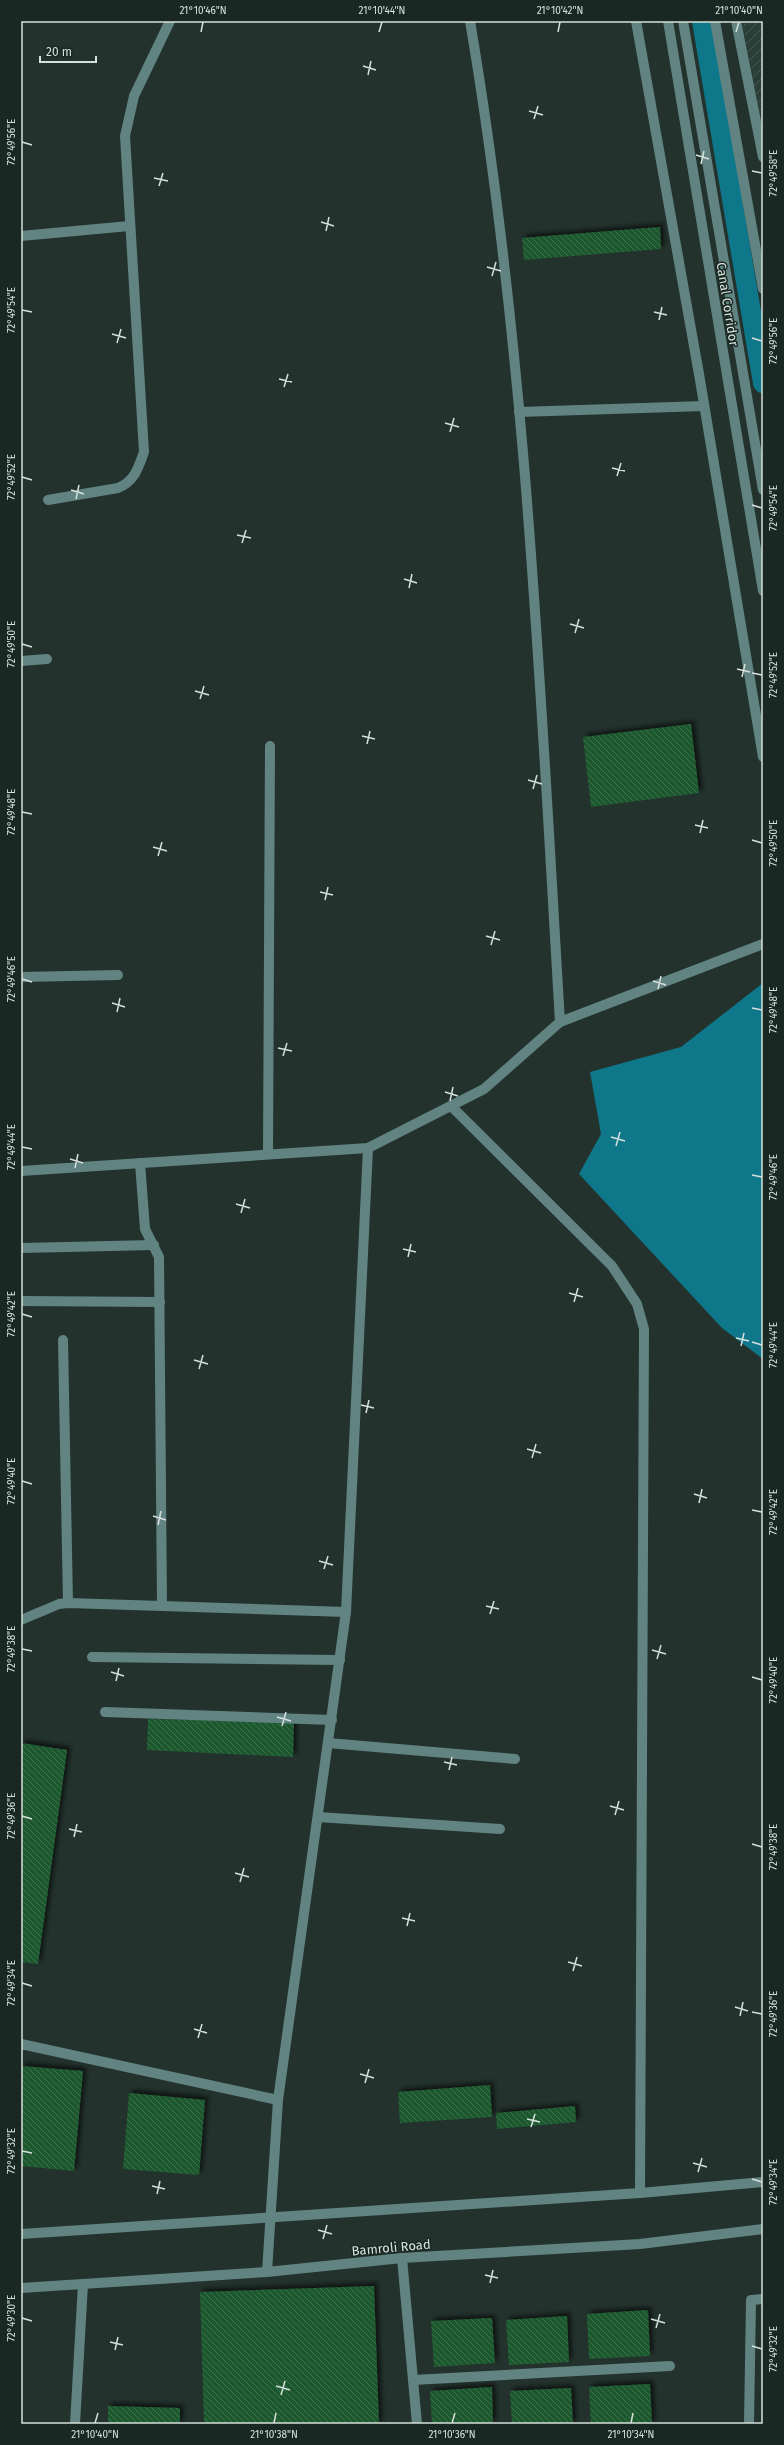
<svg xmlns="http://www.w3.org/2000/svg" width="784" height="2445" font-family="'Fira Sans',sans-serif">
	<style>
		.industrial { fill: url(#industrial-furrows) }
		.water { fill: #0e788a }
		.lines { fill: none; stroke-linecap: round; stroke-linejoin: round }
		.canal { stroke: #0e788a; stroke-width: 20 }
		.building { fill: url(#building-back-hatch); filter: url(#shadow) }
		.minor { stroke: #618483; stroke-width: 10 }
		.ticks { fill: none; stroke: #d6e0dc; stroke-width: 1.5 }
		.labels { text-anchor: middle; stroke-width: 3; stroke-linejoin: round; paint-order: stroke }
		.street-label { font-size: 13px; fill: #d6e0dc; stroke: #192823 }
		.neatline { fill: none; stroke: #d6e0dc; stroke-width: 1.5 }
		.ticks-label { font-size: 10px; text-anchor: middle; fill: #d6e0dc }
	</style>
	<defs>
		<pattern id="industrial-furrows" width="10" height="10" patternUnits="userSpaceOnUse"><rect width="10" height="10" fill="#283e37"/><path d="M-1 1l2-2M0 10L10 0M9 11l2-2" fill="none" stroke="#465a53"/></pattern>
		<pattern id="building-back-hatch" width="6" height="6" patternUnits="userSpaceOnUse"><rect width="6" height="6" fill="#1f582f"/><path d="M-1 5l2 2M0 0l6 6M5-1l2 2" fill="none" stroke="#3f704d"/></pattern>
		<filter id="shadow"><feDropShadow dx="3.5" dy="-3.5" stdDeviation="2" flood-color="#0009"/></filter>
	</defs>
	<rect width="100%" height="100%" fill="#23322d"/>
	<path class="industrial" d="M742,21H763V134Z"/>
	<path class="water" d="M763,983V1359L722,1328L579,1174L601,1134L590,1072L681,1047Z"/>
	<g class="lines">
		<path class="canal" d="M702,21L763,383"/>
	</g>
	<g class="building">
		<path d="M660,227L661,249L524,260L522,238Z"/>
		<path d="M691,724L699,793L591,807L583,737Z"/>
		<path d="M148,1719L294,1722L293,1757L147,1750Z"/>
		<path d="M21,1743L67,1750L38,1964L21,1962Z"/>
		<path d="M21,2066L83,2071L74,2171L21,2166Z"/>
		<path d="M490,2085L492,2117L400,2123L398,2092Z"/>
		<path d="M129,2093L205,2100L199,2175L123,2169Z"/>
		<path d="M575,2106L576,2122L497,2129L496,2113Z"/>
		<path d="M374,2286L379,2424H204L200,2292Z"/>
		<path d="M648,2310L650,2356L589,2359L587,2314Z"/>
		<path d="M567,2316L569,2362L509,2365L506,2320Z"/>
		<path d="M492,2318L495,2363L434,2367L431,2321Z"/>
		<path d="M650,2384L652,2424H591L589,2387Z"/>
		<path d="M492,2387L493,2424H432L430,2391Z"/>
		<path d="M571,2388L573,2424H512L510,2391Z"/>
		<path d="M108,2406L180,2408V2424H108Z"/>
	</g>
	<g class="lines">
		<g class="minor">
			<path d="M636,21L699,374L763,757"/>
			<path d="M668,21L763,591"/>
			<path d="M683,21L763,490"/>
			<path d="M715,21L763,289"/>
			<path d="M736,21L763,157"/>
			<path d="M21,236L129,226"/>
			<path d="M519,412L704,406"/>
			<path d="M48,500L118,488C135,481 138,468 144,452L125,136L134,96L170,21"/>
			<path d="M21,661L47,659"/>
			<path d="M21,977L118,975"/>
			<path d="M560,1022L763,944"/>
			<path d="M451,1106L612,1266L637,1304L644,1329L640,2193"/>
			<path d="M268,1154L270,746"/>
			<path d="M140,1163L145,1229L159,1257L162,1605"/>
			<path d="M21,1171L368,1148L484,1089L560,1022C540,687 526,352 470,21"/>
			<path d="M21,1248L154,1245"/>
			<path d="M21,1301L160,1302"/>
			<path d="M63,1340L68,1603"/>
			<path d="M21,1620L59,1604L68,1603L346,1612"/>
			<path d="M92,1657L340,1660"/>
			<path d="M105,1712L332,1720"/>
			<path d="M328,1743L515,1759"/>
			<path d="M318,1817L500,1829"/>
			<path d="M21,2044L278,2100"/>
			<path d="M21,2234L640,2193L763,2182"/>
			<path d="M402,2258L417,2424"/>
			<path d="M267,2272L278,2100L346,1612L368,1148"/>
			<path d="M21,2288L267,2272L402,2258L640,2244L763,2229"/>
			<path d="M413,2380L670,2366"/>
			<path d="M75,2424L83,2284"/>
			<path d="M749,2424L751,2300L763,2299"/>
		</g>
	</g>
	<path class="ticks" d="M201,32L203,22M379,32L382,22M558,32L560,22M736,32L739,22M363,66L376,70M368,75L371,61M529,111L543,115M534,119L538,106M22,142L32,145M696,155L709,159M701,164L704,151M752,171L762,173M154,178L168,181M159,186L163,173M321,222L334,226M326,231L329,217M487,267L501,271M492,276L496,262M22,310L32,312M654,312L667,315M659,320L662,307M112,334L126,338M752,338L762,341M117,343L121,329M279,379L292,382M284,387L288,374M445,423L459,427M450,432L454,418M612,468L625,471M617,476L621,463M22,477L32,480M71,490L84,494M76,499L79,485M752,505L762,508M237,535L251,538M242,543L246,530M404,579L417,583M409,588L412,574M570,624L584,628M575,633L579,619M22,644L32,647M737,669L750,672M752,673L762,675M742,677L745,664M195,691L209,695M200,699L204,686M362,736L375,739M367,744L370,731M528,780L542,784M533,789L537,775M22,812L32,814M695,825L708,828M700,833L703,820M752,840L762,843M153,847L167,851M158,856L162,842M320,892L333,895M325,900L328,887M486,936L500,940M491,945L495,931M22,979L32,982M653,981L666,985M658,989L661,976M112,1003L125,1007M752,1008L762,1010M117,1012L120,998M278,1048L292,1051M283,1056L287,1043M445,1092L458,1096M450,1101L453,1087M611,1137L625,1141M616,1146L620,1132M22,1147L32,1149M70,1159L83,1163M75,1168L78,1154M752,1175L762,1177M236,1204L250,1208M241,1213L245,1199M403,1249L416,1252M408,1257L411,1244M569,1293L583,1297M574,1302L578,1288M22,1314L32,1317M736,1338L749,1341M752,1342L762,1345M741,1346L744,1333M194,1360L208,1364M199,1369L203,1355M361,1405L374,1408M366,1413L369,1400M527,1449L541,1453M532,1458L536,1444M22,1481L32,1484M694,1494L707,1498M699,1503L702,1489M752,1510L762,1512M153,1516L166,1520M158,1525L161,1511M319,1561L333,1565M324,1569L328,1556M486,1606L499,1609M490,1614L494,1601M22,1649L32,1651M652,1650L666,1654M657,1659L661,1645M111,1672L124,1676M752,1677L762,1680M116,1681L119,1668M277,1717L291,1721M282,1726L286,1712M444,1762L457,1765M449,1770L452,1757M610,1806L624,1810M615,1815L619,1801M22,1816L32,1819M69,1829L82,1832M74,1837L77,1824M752,1844L762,1847M235,1873L249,1877M240,1882L244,1868M402,1918L415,1921M407,1926L410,1913M568,1962L582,1966M573,1971L577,1957M22,1983L32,1986M735,2007L748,2011M752,2012L762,2014M740,2016L743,2002M194,2029L207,2033M198,2038L202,2024M360,2074L374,2078M365,2083L369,2069M527,2119L540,2122M531,2127L535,2114M22,2151L32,2153M693,2163L707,2167M698,2172L702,2158M752,2179L762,2182M152,2186L165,2189M157,2194L160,2181M318,2230L332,2234M323,2239L327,2225M485,2275L498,2278M490,2283L493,2270M22,2318L32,2321M651,2319L665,2323M656,2328L660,2314M110,2342L123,2345M752,2346L762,2349M115,2350L118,2337M276,2386L290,2390M281,2395L285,2381M95,2423L98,2413M274,2423L276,2413M452,2423L455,2413M631,2423L633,2413"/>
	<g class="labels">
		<g class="street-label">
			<text transform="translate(728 304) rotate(81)" y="5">Canal Corridor</text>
			<text transform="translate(391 2247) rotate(-5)" y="5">Bamroli Road</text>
		</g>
	</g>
	<rect width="784" height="2445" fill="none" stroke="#192823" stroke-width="44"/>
	<path d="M40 56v6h56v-6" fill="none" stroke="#d6e0dc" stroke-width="2"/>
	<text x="46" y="56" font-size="12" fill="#d6e0dc" stroke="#192823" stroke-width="3" paint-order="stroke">20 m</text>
	<rect x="22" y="22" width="740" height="2401" class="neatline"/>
	<g class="ticks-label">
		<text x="203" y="14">21°10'46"N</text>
		<text x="382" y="14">21°10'44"N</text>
		<text x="560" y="14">21°10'42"N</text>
		<text x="739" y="14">21°10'40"N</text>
		<text transform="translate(11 142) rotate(-90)" y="4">72°49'56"E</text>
		<text transform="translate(773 173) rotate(-90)" y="4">72°49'58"E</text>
		<text transform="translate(11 310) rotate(-90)" y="4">72°49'54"E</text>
		<text transform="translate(773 341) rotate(-90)" y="4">72°49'56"E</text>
		<text transform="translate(11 477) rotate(-90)" y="4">72°49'52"E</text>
		<text transform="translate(773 508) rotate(-90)" y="4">72°49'54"E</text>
		<text transform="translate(11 644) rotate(-90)" y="4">72°49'50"E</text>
		<text transform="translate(773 675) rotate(-90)" y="4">72°49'52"E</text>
		<text transform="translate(11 812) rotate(-90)" y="4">72°49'48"E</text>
		<text transform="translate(773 843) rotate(-90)" y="4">72°49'50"E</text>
		<text transform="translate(11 979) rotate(-90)" y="4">72°49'46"E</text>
		<text transform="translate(773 1010) rotate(-90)" y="4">72°49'48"E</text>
		<text transform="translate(11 1147) rotate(-90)" y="4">72°49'44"E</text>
		<text transform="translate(773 1177) rotate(-90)" y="4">72°49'46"E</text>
		<text transform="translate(11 1314) rotate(-90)" y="4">72°49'42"E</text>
		<text transform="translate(773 1345) rotate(-90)" y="4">72°49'44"E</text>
		<text transform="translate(11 1481) rotate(-90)" y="4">72°49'40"E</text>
		<text transform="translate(773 1512) rotate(-90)" y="4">72°49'42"E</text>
		<text transform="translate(11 1649) rotate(-90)" y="4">72°49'38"E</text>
		<text transform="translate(773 1680) rotate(-90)" y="4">72°49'40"E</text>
		<text transform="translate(11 1816) rotate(-90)" y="4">72°49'36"E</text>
		<text transform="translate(773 1847) rotate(-90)" y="4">72°49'38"E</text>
		<text transform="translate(11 1983) rotate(-90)" y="4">72°49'34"E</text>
		<text transform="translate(773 2014) rotate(-90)" y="4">72°49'36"E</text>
		<text transform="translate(11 2151) rotate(-90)" y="4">72°49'32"E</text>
		<text transform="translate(773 2182) rotate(-90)" y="4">72°49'34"E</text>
		<text transform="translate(11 2318) rotate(-90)" y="4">72°49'30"E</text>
		<text transform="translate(773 2349) rotate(-90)" y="4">72°49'32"E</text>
		<text x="95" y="2438">21°10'40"N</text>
		<text x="274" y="2438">21°10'38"N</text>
		<text x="452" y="2438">21°10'36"N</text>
		<text x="631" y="2438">21°10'34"N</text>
	</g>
</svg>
